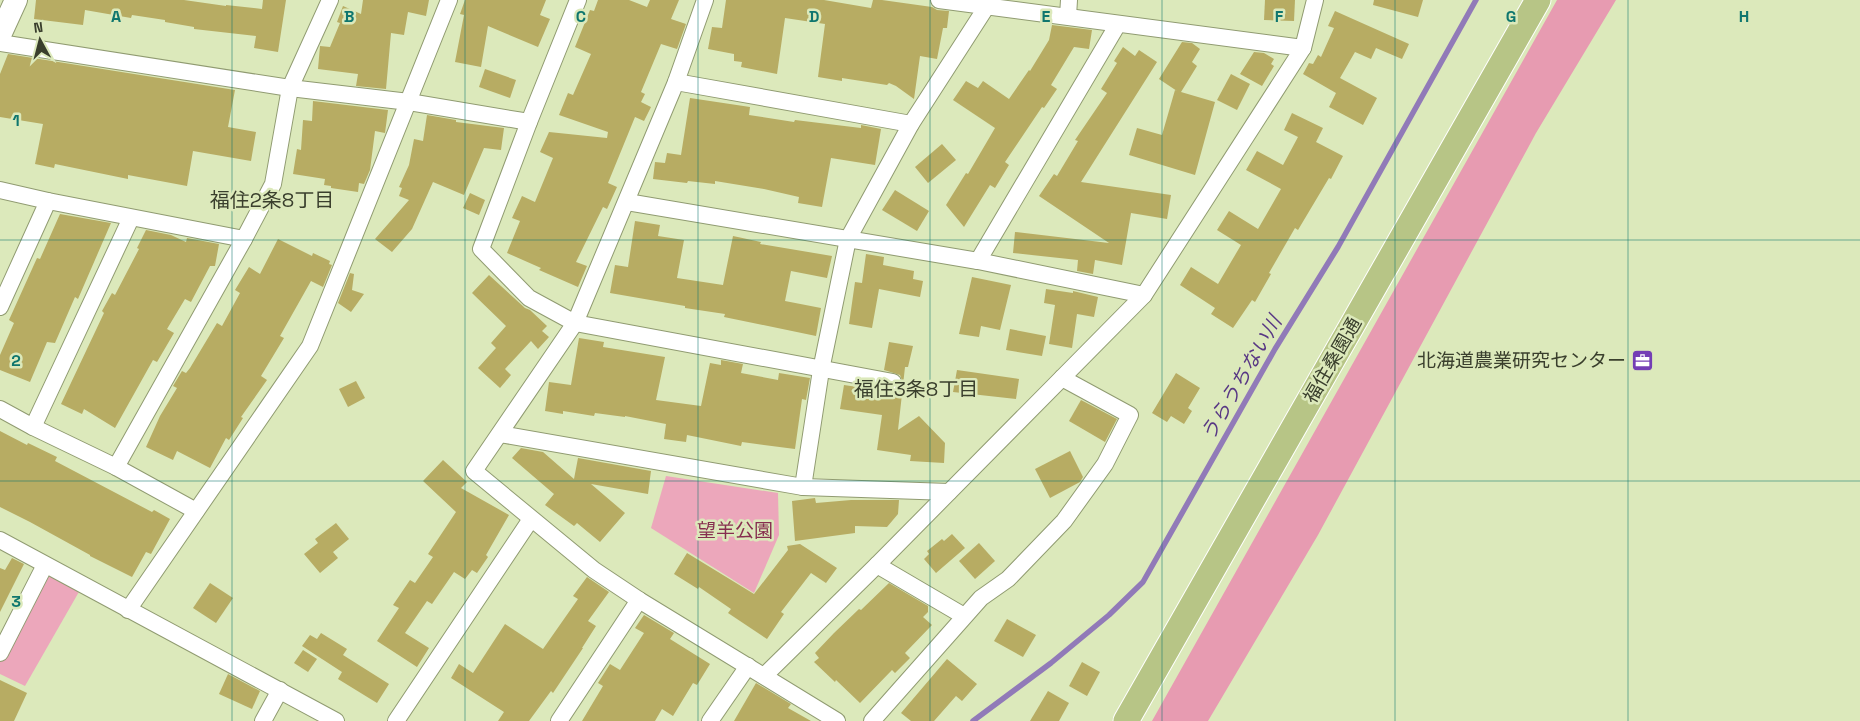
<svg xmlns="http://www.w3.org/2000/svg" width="1860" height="721" font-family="'Space Grotesk','Noto Sans JP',sans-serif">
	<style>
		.green { fill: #eca7bb }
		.forest { fill: #e79bb1 }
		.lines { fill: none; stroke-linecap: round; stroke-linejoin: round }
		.stream { stroke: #917ab8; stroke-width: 5.5 }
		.building { fill: #b7ac63 }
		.street-casing { stroke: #909b71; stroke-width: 18 }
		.secondary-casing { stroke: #909b71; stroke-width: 24 }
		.primary-casing { stroke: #fff; stroke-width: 27 }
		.street { stroke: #fff; stroke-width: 16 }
		.secondary { stroke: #fff; stroke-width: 22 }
		.primary { stroke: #b7c586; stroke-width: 25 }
		.grid { fill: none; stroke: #0f766e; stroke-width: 1; stroke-opacity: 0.55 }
		.labels { text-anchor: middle; stroke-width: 5; stroke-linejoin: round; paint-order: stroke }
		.street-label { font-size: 19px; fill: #3a3f2d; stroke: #dce9bb }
		.poi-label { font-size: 19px; fill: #3a3f2d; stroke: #dce9bb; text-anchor: end }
		.park-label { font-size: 19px; fill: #862e4f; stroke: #dce9bb }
		.neighbourhood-label { font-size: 20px; fill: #3a3f2d; stroke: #dce9bb }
		.water-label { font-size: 20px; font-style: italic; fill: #583784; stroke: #dce9bb }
		.grid-label { font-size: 16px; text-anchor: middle; font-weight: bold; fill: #0f766e; stroke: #dce9bb; stroke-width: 5; stroke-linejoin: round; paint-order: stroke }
	</style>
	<rect width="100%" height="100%" fill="#dce9bb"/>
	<g class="green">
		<path d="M666,476L778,493L779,535L754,593L651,528Z"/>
		<path d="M50,570L80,590L25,686L0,674V661Z"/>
	</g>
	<path class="forest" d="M1557,0H1616L1536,133L1318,535L1208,721H1152Z"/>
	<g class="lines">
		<path class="stream" d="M973,721L1051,663L1109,615L1143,582L1275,349L1338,247L1476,0"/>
	</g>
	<g class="building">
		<path d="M36,0H184L226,6V5L262,9L263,0H286L278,52L254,48L256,36L194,29V27L165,22V20L132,15L131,18L85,10L83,25L34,19Z"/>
		<path d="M363,0H429L426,16L408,12L404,35L391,33L386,89L356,86L358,74L318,69L320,46L330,47L340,23L337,22L343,6L361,14Z"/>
		<path d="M465,0H546L540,15L550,19L538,47L488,26L481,67L455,62L464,15L460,14Z"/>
		<path d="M598,0H629L647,7L650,0H679L671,19L686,24L677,49L661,44L641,92L645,94L641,102L651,107L644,121L635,117L608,183L617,187L607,209L603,207L576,262L587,266L578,287L539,270L541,268L507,253L520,221L512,218L522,196L535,202L553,158L540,152L549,132L607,138L608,132L559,115L568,93L573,95L591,54L575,47L590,10L594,11Z"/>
		<path d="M726,0H824L871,8L873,0H882L932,7L937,10L949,11L947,28H943L937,59L920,56L914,99L896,86L889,83L887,85L842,78V81L818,77L825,24L785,18L777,74L741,67L742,62L734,61V54L708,49L712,27L722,28Z"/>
		<path d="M1265,0H1295L1294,21L1264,20Z"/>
		<path d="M1374,0H1423L1418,17L1373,5Z"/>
		<path d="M1335,11L1409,44L1402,59L1376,48L1371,59L1355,52L1340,78L1377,98L1363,125L1329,107L1336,93L1303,74L1309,63L1313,64L1318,55L1321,57L1334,28L1328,26Z"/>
		<path d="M1052,25L1092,30L1089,49L1074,47L1051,85L1057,89L1044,108L1042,107L1005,162L1009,165L995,188L990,185L964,227L946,205L966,173L968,174L995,128L953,100L966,81L978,88L983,81L1009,99L1029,70L1030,71L1049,40Z"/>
		<path d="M1182,42L1192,43L1200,49L1192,62L1197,66L1181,92L1215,102L1195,175L1129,155L1137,128L1162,135L1175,90L1177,91L1159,79Z"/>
		<path d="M1123,47L1135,56L1139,50L1157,62L1081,182L1171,195L1167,219L1131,213L1122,265L1095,260L1093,274L1077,271L1078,260L1013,253L1015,232L1109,243L1039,196L1054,174L1057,176L1078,141L1075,140L1107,93L1101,89L1117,63L1114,61Z"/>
		<path d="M1254,52L1264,53L1274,59L1271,64L1274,66L1262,86L1240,74Z"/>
		<path d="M8,54L235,90L228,127L256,132L251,161L193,151L187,186L128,175V179L55,164L54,168L35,164L43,124L0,117V74Z"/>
		<path d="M485,69L516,80L510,98L479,87Z"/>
		<path d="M1231,74L1250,84L1237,110L1217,100Z"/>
		<path d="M690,98L750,107L749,115L794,122L795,120L861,128V125L881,129L875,165L831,158L822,207L798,203L799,197L764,189L715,181V184L688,181L687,183L653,179L655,162L665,163L667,153L681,155Z"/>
		<path d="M313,101L388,110L385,133L375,131L370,170L364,184L359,183L358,192L331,188V186L324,185L325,179L293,174L297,149L301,150L303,120L312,121Z"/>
		<path d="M1292,113L1323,128L1316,142L1343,156L1331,179L1329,178L1298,230L1295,228L1269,273L1271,274L1255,302L1252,300L1233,328L1211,314L1215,308L1180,285L1191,267L1218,284L1241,245L1217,230L1229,211L1258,229L1281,189L1246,170L1257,151L1283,165L1298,137L1284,130Z"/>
		<path d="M427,115L456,120V122L504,128L501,150L484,148L464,195L433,182L412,229L392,252L375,239L409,200L399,196L402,188L399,187L409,165L414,139L423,141Z"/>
		<path d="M942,144L956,160L928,183L915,167Z"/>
		<path d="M895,190L929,211L917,231L882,210Z"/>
		<path d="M470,193L485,200L479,215L463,208Z"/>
		<path d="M60,214L111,223L78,299L75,297L55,343L47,342L30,382L0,370V355L14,323L9,320L37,258L40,259Z"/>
		<path d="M635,221L660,225L658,236L684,240L677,278L723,285L733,236L761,242L760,244L832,256L827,278L791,271L785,301L821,308L816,336L724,317L725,314L685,308V306L610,293L615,265L628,267Z"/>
		<path d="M146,230L171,235L186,242L187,238L219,244L215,266H210L191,302L185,299L167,329L174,333L157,362L153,360L115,428L84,409L82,414L61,404L104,313L102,311L112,293L115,295L139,249L137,248Z"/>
		<path d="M278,239L312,256L313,253L330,261L329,264L332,265L323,287L311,281L280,336L284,338L261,376L267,380L241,417L243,418L229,440L226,438L210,468L177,451L173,460L146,447L160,416L177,388L173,386L182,371L186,373L190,368L217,323L222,326L240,293L235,290L249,267L260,274Z"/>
		<path d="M866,254L884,257L883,265L914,271L913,279L923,281L920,297L879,289L872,328L849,324L855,282L862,283Z"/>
		<path d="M350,273L354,274L352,290L364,294L351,312L338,303Z"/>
		<path d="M489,275L525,308L530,310L547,326L542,331L549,337L538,349L531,341L505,369L511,375L500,388L478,368L496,348L491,343L506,326L472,293Z"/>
		<path d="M972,277L1011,285L1000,330L981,326L979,337L959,334Z"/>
		<path d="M1046,289L1073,293V291L1098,297L1094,317L1077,314L1072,348L1049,344L1055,305L1044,303Z"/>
		<path d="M1010,329L1046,336L1042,356L1006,350Z"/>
		<path d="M579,338L604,342L603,347L665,357L656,400L701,406L710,363L721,365V360L743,364L741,373L778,380L779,373L810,378L806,400L802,399L795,449L742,442L741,446L687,435L686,442L664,439L666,424L625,416V417L595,413L594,416L563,411V414L545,411L549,382L571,385Z"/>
		<path d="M889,342L913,346L908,367H905L898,430L919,416L945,443L944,463L910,461L911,455L877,450L882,415L840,409L844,385L891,392L897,391L901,388L903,383L900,375L884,370Z"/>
		<path d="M957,370L1019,379L1016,399L953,392Z"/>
		<path d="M1176,373L1200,388L1188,408L1192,411L1184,424L1171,416L1167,422L1152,413Z"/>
		<path d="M356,381L365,398L348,407L339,389Z"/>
		<path d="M1081,400L1117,419L1105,442L1069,421Z"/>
		<path d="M0,431L27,445L28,443L57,457L55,461L152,512L154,510L170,519L151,554L146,552L132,577L90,556V555L30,522L0,507Z"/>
		<path d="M521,448L543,452L574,479L578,458L651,471L648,494L591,484L625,513L600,542L577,523L574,526L545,505L554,494L512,458Z"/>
		<path d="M1070,451L1083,477L1080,482L1050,498L1035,469Z"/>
		<path d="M443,460L467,482L461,488L509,515L486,555L488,557L477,573L472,570L465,579L454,572L432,604L427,601L405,633L429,648L417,667L377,641L399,608L393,605L410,580L415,583L433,557L428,554L456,512L423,481Z"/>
		<path d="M815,498L816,503L851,500H899L898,514L887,527L855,526V533L795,541L792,501Z"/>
		<path d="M336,523L349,539L333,552L338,558L320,573L304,554L318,543L315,539Z"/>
		<path d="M952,534L965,548L936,573L924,559L929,554L927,551L942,539L944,541Z"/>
		<path d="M979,543L995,561L975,579L959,561Z"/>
		<path d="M800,544L837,568L826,583L811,573L781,612L784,614L767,639L728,613L731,609L699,587L698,589L674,574L687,553L754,594L788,550L787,546Z"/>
		<path d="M12,558L24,564L0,612V568L5,570Z"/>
		<path d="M587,577L609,592L588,621L596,626L582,648H583L553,693L551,691L529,721H498L504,712L451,678L459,664L473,673L505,624L543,649L578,599L573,596Z"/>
		<path d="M210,583L233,598L216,623L193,608Z"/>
		<path d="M889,583L928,606V612L923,617L932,625L905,653L910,658L895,673L892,670L860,703L836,680L835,682L814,662L819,658L815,653L834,633L859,609L861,610Z"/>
		<path d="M644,615L674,633L670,639L710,664L697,685L693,683L673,716L662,709L655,721H582L603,686L598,683L610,664L620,670L644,633L635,628Z"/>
		<path d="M1007,619L1036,635L1023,657L994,641Z"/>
		<path d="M321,633L347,649L343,655L389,684L377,703L338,679L342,672L302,646L310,635L317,639Z"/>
		<path d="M303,650L317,659L308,672L294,663Z"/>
		<path d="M947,659L977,684L962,701L956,696L934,721H911L901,713Z"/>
		<path d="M1082,662L1100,672L1087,696L1069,686Z"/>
		<path d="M228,674L260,691L252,709L219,694Z"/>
		<path d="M0,680L27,693L14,721H0Z"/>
		<path d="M756,683L791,704L788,708L811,721H734Z"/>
		<path d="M1048,691L1069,703L1059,721H1030Z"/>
	</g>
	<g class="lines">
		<defs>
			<g id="street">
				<path d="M578,0L529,122L481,249L529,298L575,323L893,382"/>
				<path d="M705,0L676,82L575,323L474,471L594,570L639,600L837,721"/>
				<path d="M1068,16L1069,0"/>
				<path d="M0,43L290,88L409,102L529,122"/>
				<path d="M1303,48L1315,0"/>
				<path d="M676,82L911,124"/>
				<path d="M0,190L48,201L0,307"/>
				<path d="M48,201L244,239L273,184L290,88L330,0"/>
				<path d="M627,202L978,261L1144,295"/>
				<path d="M978,261L1118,24"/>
				<path d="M0,409L33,427L116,467L196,511"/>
				<path d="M33,427L131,218"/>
				<path d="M500,434L803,487L949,492"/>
				<path d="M116,467L244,239"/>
				<path d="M803,487L821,370L848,239L911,124L987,6"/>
				<path d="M0,540L336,721"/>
				<path d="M877,565L964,616"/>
				<path d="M128,610L310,346L449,0"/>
				<path d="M0,653L45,565"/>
				<path d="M764,676L877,565L1144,295L1303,48L939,0"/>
				<path d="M263,721L280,690"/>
				<path d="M396,721L531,519"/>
				<path d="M559,721L639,600"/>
				<path d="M710,721L748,666"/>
				<path d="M872,721L981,598L1008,579L1064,521L1105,464L1130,415L1062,378"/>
			</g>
			<path id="secondary" d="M0,35L16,0"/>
			<path id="primary" d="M1126,721L1538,0"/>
		</defs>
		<use href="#street" class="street-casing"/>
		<use href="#secondary" class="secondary-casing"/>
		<use href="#primary" class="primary-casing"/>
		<use href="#street" class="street"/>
		<use href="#secondary" class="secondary"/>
		<use href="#primary" class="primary"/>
	</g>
	<path class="grid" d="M232,0V721M465,0V721M698,0V721M930,0V721M1162,0V721M1395,0V721M1628,0V721M0,240H1860M0,481H1860"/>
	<defs>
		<symbol id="office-square" viewBox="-11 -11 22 22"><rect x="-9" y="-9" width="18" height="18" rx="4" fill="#743eb5" stroke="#dce9bb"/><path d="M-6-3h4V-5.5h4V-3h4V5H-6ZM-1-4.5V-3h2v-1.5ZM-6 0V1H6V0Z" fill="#fff"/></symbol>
	</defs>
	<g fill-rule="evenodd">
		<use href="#office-square" x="1630" y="348" width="25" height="25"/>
	</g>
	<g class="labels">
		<g class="street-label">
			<text transform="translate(1332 360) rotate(-60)" y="7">福住桑園通</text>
		</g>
		<g class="poi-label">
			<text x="1626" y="367">北海道農業研究センター</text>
		</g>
		<g class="park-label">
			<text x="735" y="537">望羊公園</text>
		</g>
		<g class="neighbourhood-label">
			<text x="272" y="207">福住2条8丁目</text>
			<text x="916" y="396">福住3条8丁目</text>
		</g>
		<g class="water-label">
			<text transform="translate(1241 378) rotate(-60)" y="7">うらうちない川</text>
		</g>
	</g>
	<g class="grid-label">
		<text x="116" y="22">A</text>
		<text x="349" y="22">B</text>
		<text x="581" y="22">C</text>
		<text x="814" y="22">D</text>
		<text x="1046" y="22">E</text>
		<text x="1279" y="22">F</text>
		<text x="1511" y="22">G</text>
		<text x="1744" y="22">H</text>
		<text x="16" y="126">1</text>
		<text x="16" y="366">2</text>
		<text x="16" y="607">3</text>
	</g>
	<g transform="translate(40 40) rotate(353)" stroke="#dce9bb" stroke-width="4" paint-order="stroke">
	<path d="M0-4L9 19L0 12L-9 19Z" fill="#3a3f2d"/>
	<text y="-8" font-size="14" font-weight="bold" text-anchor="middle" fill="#3a3f2d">N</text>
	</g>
</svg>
